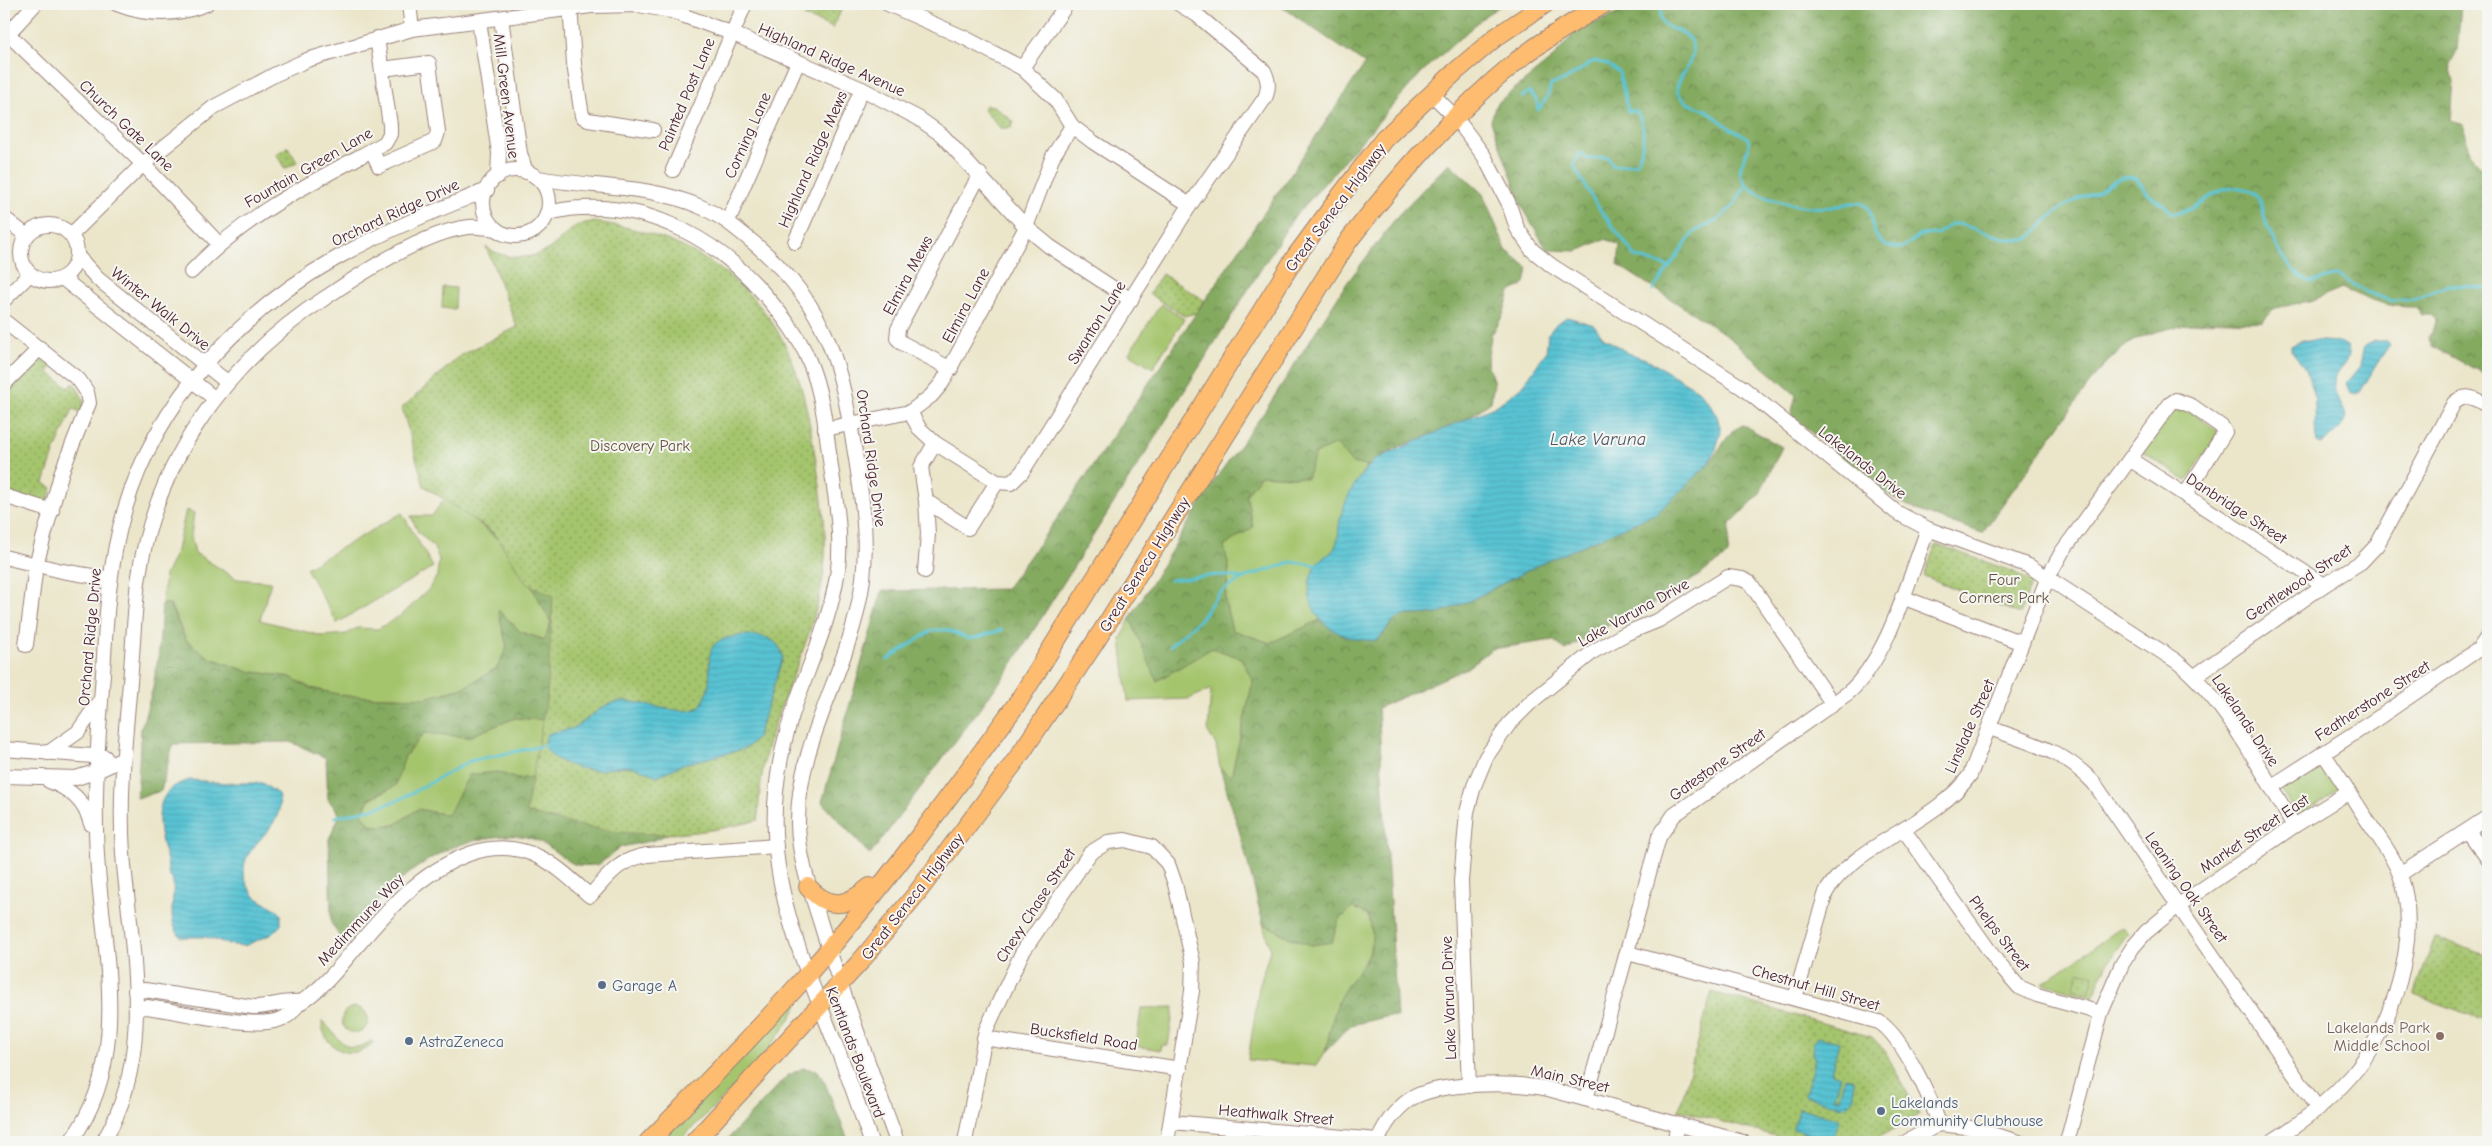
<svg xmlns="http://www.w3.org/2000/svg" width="2492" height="1146" font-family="'Comic Neue',sans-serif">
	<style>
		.green { fill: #a5c56d; stroke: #78724c }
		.forest { fill: url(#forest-crowns); stroke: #676446 }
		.park { fill: url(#park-dots); stroke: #78724c }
		.water { fill: url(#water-rules); stroke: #51717f }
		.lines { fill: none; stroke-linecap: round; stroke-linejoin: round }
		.stream { stroke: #58c3d3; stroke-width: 3 }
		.minor-casing { stroke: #9a827a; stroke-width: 16 }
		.major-casing { stroke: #9a827a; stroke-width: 20 }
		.minor { stroke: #fff; stroke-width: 14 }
		.major { stroke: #fdbc70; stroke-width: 18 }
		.service-dot { fill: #5c6f8a; stroke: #f6f6f2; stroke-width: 2 }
		.education-dot { fill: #8d6e63; stroke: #f6f6f2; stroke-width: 2 }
		.labels { text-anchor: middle; stroke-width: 4; stroke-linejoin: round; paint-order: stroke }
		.street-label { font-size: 16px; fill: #4a1f2b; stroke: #f6f6f2 }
		.park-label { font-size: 16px; fill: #65513f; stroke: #f6f6f2 }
		.service-label { font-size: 16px; fill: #4e5e75; stroke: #f6f6f2; text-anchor: start }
		.education-label { font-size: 16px; fill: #785e54; stroke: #f6f6f2; text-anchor: end }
		.water-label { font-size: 18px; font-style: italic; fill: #4f5866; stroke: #f6f6f2 }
	</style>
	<defs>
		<pattern id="forest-crowns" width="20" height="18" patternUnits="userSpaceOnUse" patternTransform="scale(1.25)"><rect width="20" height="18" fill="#84aa60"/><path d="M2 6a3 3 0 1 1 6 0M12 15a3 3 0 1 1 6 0" fill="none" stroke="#6e8a4f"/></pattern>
		<pattern id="park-dots" width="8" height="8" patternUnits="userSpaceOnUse" patternTransform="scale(1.25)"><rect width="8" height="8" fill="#a5c56d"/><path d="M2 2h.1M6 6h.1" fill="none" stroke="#889f5a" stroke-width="1.8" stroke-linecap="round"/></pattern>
		<pattern id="water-rules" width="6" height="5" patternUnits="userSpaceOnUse" patternTransform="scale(1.25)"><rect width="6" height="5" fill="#58c3d3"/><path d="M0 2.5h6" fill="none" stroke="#4ea7b5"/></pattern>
	</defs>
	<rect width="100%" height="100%" fill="#f6f6f2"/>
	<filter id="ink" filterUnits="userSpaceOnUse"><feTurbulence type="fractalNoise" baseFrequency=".02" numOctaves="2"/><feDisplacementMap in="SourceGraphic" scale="10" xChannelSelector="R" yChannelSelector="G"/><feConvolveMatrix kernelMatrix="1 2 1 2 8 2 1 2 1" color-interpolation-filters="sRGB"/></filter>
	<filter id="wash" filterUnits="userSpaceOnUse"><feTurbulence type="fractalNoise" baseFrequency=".0096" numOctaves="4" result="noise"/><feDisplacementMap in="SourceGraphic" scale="20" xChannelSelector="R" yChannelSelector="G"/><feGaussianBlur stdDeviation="1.12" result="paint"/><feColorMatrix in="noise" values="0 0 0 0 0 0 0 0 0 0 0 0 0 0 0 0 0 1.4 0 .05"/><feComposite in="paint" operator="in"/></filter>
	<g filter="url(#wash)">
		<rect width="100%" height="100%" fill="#ebe6ca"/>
		<g class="green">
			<path d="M443,287L456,288L455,309L442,308Z"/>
			<path d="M1161,304L1184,319L1153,368L1129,353Z"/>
			<path d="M2181,405L2217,430V434L2187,481L2142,452L2170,411Z"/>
			<path d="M1336,444L1352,463L1368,466L1363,471L1335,548C1329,556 1323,556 1316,565L1320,620L1270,643L1232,630L1225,601L1229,568L1223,546L1253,527L1246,495L1261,475L1307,478L1315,454Z"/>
			<path d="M449,498L512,551L551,622L545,640L521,632L499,611L507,647L497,668L463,688L426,698L347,696L310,688L290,677L247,671L210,658L186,640L170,604H162L165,575L177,550L186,510L194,513L191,536L195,553L237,579L271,582L260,620L322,636L347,634L357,628L378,629L403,614L428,590L437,576L439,559L433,546L418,532L411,516H432L441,503Z"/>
			<path d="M402,513L433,567L337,623L306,568Z"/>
			<path d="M1130,618L1158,680L1212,648L1241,658L1253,681L1231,778L1220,768L1216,745L1208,732L1211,689L1189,699L1128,701L1121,639Z"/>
			<path d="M515,718L547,720L548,775L517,779L497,772L448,815L418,809L395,825L371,826L362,814L369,799L395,786L405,756L424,733L468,737Z"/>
			<path d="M2320,763L2324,764L2339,786L2338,789L2302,815L2296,813L2282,793L2283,788Z"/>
			<path d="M1353,907L1368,915L1374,933L1368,957L1339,1001L1325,1052L1316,1066L1248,1060L1259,987L1270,950L1263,923L1290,938L1311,945L1332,942L1338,922Z"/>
			<path d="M2122,927L2128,933L2108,962L2092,997L2043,983Z"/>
			<path d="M795,999L798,1005C769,1058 720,1100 678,1142H657Z"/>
			<path d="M1174,1007L1168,1045H1162L1161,1050L1136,1046L1141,1008Z"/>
			<circle cx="355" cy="1020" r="13"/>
			<path d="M322,1021C338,1034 344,1059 371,1041L374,1043C354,1063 322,1050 322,1021Z"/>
		</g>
		<g class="forest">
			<path d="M1278,4H1503L1486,15L1422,72L1292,220L1008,671L870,855L822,802L882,591L1006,589L1056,520L1365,64Z"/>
			<path d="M1640,4H2461L2457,51L2450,64L2454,81L2451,121L2464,125L2469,153L2488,174V376L2432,346L2428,338L2437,320L2432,315H2422L2416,307C2386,308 2368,299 2342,288L2313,300L2275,308L2263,321C2247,323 2232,320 2217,321C2193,323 2164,328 2141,337C2124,344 2110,360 2097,373L1982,533C1961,525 1938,519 1917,510C1869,489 1830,447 1791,415L1796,395L1725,334L1618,265L1620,245L1605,239L1578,251L1547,250L1522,206L1491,121L1496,104L1553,58L1576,31Z"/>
			<path d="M1449,163L1483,194L1506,250L1528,268L1525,284L1510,292L1503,315L1491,336L1487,362L1494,383L1491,402C1479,410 1468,419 1455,425C1427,439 1392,444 1368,466L1352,463L1336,444L1315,454L1307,478L1261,475L1246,495L1253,527L1224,546L1229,568L1225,601L1232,630L1270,643L1320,620L1344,636L1378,640L1395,619L1407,615L1437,614L1471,600L1536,566L1707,466L1732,431L1743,425L1782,447L1759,495L1730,524L1728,555L1665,599L1631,613L1565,650L1553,640L1492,649L1467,668L1378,708L1397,1017L1389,1016L1351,1025L1325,1052C1329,1036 1332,1018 1338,1002C1353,967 1383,960 1368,915L1353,907L1338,922L1332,942L1311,945L1290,938L1263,923L1243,844L1220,768L1231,777L1253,681L1241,658L1212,648L1157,681L1130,618L1216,478L1265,411L1344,287L1399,214Z"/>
			<path d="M563,400L547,720L515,718L468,737L424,733L405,756L395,786L369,799L362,814L372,826L395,825L418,809L448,815L469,775L497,772L517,779L548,775L690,823L655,840L621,847L598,865C591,865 578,867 572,863C557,855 548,843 530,838C518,834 501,836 488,838C424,847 383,895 342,940L331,923L329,839L340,815L328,799L326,758L291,742L173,744L161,791L137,798L141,729L153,688L159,651L162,604H169L186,640L210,658L247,671L290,677L310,688L347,696L426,698L463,688L497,668L507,647L498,610L521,632L545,640L551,622L512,551L445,495Z"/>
			<path d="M803,1068L816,1070L822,1076L849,1142H725L787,1076Z"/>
		</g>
		<g class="park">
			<path d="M809,4H844L833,28L804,16Z"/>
			<path d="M986,105L994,106L1014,122L1011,128H1000L984,109Z"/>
			<path d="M288,147L297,162L285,169L276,154Z"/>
			<path d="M593,222C677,231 757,276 791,358C805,391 810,426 816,461C823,504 830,545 821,588C811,640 786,688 770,738C762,765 759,792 758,820C672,843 610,836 526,812L547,695L553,596L526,583L495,534L424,486L402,408L461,355L517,327L486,247C506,261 535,261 554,245C568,234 573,223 593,222Z"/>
			<path d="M1162,274L1204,300L1196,313L1184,316L1149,294Z"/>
			<path d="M39,357L52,366L48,372L68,388L74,383L84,400L81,412L73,409L55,450L44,483L52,488L48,501L44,503L4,492V392Z"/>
			<path d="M1936,544L2014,572L2032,582L2020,614L1924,576Z"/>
			<path d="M2435,937L2488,956V1021L2414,995Z"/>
			<path d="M2079,971L2094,976L2089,993L2073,988Z"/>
			<path d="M1712,992L1872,1037L1885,1051L1919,1115L1871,1142H1797L1679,1110Z"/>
		</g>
		<g class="water">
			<path d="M1567,317L1594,325L1603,337L1628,353L1646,359L1698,390L1710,404L1717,416L1721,431L1716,449L1707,466L1657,513L1536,566L1471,600L1437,614L1407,615L1395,619L1378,640C1335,644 1295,611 1314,568C1320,555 1331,557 1335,547C1339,539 1338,529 1340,520C1345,497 1359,474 1376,459L1496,406L1522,387L1546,352L1548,334L1557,323Z"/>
			<path d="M2302,340L2340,342L2347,346C2352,363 2337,367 2334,382C2332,395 2343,404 2346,416C2343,428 2331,438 2320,444L2317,442C2314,431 2316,419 2315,407C2315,384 2305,367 2291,350V346Z"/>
			<path d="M2374,341H2386L2389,345L2360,392L2355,395L2350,393L2346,383L2360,366L2364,346Z"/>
			<path d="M747,635C764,636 779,638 783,657L757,738L751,744L744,749L684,764L657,776C648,773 641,768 631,767C618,765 606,771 593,770C575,769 534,757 548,734C557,730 568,732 577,726C592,717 603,702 623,701C641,701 684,717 698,708C702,705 704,700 706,696C718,662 691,639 747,635Z"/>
			<path d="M191,780L227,783H262L278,794C291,835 219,848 253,894C260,903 274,905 281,914V925L272,934L244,946L228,944L206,937H181C166,921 175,902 173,882C172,876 172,880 169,875C167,870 168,865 167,860C157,830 149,788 191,780Z"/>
			<path d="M1818,1037L1839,1042L1831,1073L1840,1076L1834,1098L1839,1099L1844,1077L1854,1080V1097L1846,1107L1805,1096L1815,1057L1812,1055L1813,1044Z"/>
			<path d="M1799,1108L1839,1119L1833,1140L1793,1129Z"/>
		</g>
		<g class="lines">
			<g class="stream">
				<path d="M1663,4C1651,36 1683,23 1691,42C1699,62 1676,74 1677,92L1687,103L1706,110L1731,129L1747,137C1755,152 1733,164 1743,180C1756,202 1809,209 1832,207C1842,206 1854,200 1863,204C1873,209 1871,222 1874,231C1876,238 1881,242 1886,246L1903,248L1920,235L1937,234L1951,224H1958C1977,228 2013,245 2029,239C2042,224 2058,208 2076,200C2083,196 2091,195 2098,191C2114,183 2115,175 2136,178L2149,195L2163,204L2172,213C2200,215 2215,178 2249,190C2262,195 2262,209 2265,220C2270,236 2293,281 2312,281C2321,282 2329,276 2338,275L2366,292L2393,301L2416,299L2448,285L2488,288"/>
				<path d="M1522,97L1529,92L1536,99L1538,110L1547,98L1551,85L1565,80L1594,61L1607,64L1619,72L1628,111H1636C1647,125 1644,147 1637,163L1613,166L1608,157L1588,159L1580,153L1574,166L1596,204L1636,257L1670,267"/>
				<path d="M1653,290L1694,232L1718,220L1734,205L1746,185"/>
				<path d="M1170,580L1218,575L1243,578L1292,562L1316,565"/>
				<path d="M1170,646L1200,619L1219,593L1243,578"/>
				<path d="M887,660L932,630H947L970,639L1002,630"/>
				<path d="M335,817L372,809L399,800L470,761L547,745"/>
			</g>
		</g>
	</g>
	<g filter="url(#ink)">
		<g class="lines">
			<defs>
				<g id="minor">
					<path d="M117,4C147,16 176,16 206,4"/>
					<path d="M409,4L412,29"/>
					<path d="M570,4L574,64L582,116L588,120L653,130"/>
					<path d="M888,4L965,38L1022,68L1055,99L1072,126L1093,142L1190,205"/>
					<path d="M501,18L520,153L526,172"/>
					<path d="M479,21L499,153L498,176"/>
					<path d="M8,34L143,164L219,244"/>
					<path d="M4,38L35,4"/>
					<path d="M1022,68L1067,4"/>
					<path d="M1432,94L1455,117L1484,156L1508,202L1517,228L1532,250L1552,266L1743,388L1896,512L1928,529L2029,566L2176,661C2225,699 2262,772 2294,826"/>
					<path d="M372,150L379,166L435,141L438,132L429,63L382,69"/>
					<path d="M673,170L745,4"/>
					<circle cx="516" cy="203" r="33"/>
					<path d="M538,178C593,188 649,184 701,207C722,216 738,230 755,244C830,308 841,366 856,459C864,509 870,557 858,607C842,681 797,746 798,824C799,863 813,897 824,934C846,1004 872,1073 897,1142"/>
					<path d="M547,213C558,211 570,208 581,208C653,204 720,242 765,295C782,315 799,336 809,361C823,394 826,431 831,467C836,500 842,535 838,569C831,621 808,666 792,715C780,753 773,793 775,833C777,905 810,979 836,1046C849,1077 860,1110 871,1142"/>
					<path d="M4,218L27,236"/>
					<path d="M728,221L798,62"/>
					<circle cx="49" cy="253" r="28"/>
					<path d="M71,235L143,164L214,107L276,74L307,60L412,29L591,6L639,5L671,11L731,33L862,89L918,118L942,135L1026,227L1049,246L1131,300"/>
					<path d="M795,242L862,89"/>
					<path d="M77,256L98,279L227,382"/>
					<path d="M191,272C250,211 311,183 385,143L390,134V125L377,38"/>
					<path d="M62,278L214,398"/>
					<path d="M4,300L30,274"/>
					<path d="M4,321L79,380L87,392L89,403L62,471L36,565L26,645"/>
					<path d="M951,369L902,343L897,338L898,329L980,174"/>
					<path d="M4,384L40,348"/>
					<path d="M910,412L919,428L935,443L997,482L1011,483L1022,472L1190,205L1265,98C1269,88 1269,81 1264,71L1197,15L1179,4"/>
					<path d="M825,429L910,412L931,396L942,383L1026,227L1053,156L1072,126"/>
					<path d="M935,443L921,467L926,501L968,528L997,482"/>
					<path d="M2131,460L2324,585"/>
					<path d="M4,496L52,511"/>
					<path d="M4,557L62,571L110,579"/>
					<path d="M925,571L928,534L926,501"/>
					<path d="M1902,597L2022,643"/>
					<path d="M2195,676L2324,585L2361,562L2377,545L2454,403C2467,392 2475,399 2488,406"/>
					<path d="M1990,728C2031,744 2062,749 2094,783L2318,1109"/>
					<path d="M4,749L105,757"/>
					<path d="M48,753L78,732L98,703"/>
					<path d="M4,776L76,778L95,772L123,759"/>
					<path d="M49,781C70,789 85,801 91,824"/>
					<path d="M2271,787L2381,716L2479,649L2488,636"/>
					<path d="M1904,830L1998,963L2019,987L2037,995L2101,1013"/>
					<path d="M2468,831L2488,859"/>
					<path d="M2400,874L2488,817"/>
					<path d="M1628,953L1879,1022C1902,1036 1931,1098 1939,1124"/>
					<path d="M135,991L145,990L253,1007C270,1007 284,1000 301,1002"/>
					<path d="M1795,998L1826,892C1856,843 1934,825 1970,775L2048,577L2062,552L2170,404L2176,400L2192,406L2222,427L2225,432L2185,495"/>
					<path d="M136,1008L147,1007C177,1011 252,1029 278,1020C295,1015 292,1007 304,1000C323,987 337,970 352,952C386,912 418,873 469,854C492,846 517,846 539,857C558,866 574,882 590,896C609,875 618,860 647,855L776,846"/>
					<path d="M984,1038L1180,1069"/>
					<path d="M1469,1086L1461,881L1467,812L1474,786L1486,757L1509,724L1532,701L1594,651L1627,633L1659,620L1728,577L1742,579L1750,583L1832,703"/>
					<path d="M1586,1099L1659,837L1674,815L1848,693C1889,657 1908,580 1928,529"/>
					<path d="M1171,1122L1378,1140"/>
					<path d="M70,1142C128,1066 107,968 99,881C92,811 98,743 103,674C106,618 109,562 125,509C157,401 239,313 335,259C383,231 435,211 487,190"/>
					<path d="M103,1142C156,1055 131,950 123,854C119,796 125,739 130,682C133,648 134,615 138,582C154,463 226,362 325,298C360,274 427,231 469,227C477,226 488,228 496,229"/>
					<path d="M965,1142L986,1030L1022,953L1090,853L1108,842L1125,840L1152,847L1168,864L1175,884L1193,962L1192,991L1167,1142"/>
					<path d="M1378,1142C1382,1127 1396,1109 1409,1100C1436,1081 1517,1082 1548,1089L1743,1142"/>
					<path d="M1674,1142L1678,1125"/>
					<path d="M1906,1142L1939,1124L1967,1127L2019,1142"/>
					<path d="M2067,1142L2101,1013L2122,964L2133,947L2146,932L2179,905L2294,826L2349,792"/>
					<path d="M2271,1142C2300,1124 2327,1103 2350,1077C2392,1030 2423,936 2400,875C2393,856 2380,839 2369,823C2354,800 2339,776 2323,753"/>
				</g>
				<g id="major">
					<path d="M808,887C830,911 847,906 870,887"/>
					<path d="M648,1142C702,1088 756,1033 807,975C882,889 951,795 1018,702L1296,256L1338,199L1384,139L1455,72L1496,37L1545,4"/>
					<path d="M694,1142L860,962L917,893L1017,759L1092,647L1349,240C1400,175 1453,113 1518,60C1545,39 1575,21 1604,4"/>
				</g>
			</defs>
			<use href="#minor" class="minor-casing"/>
			<use href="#major" class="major-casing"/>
			<use href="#minor" class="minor"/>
			<use href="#major" class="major"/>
		</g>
	</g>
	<g class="service-dot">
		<circle cx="602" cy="985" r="5"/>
		<circle cx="409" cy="1041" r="5"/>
		<circle cx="1881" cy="1111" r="5"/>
	</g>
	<circle class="education-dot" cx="2440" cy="1036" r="5"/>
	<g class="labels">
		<g class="street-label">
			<text transform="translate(832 59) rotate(24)" y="6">Highland Ridge Avenue</text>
			<text transform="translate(686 94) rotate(-67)" y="6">Painted Post Lane</text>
			<text transform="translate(507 96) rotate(83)" y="6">Mill Green Avenue</text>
			<text transform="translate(127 125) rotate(44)" y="6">Church Gate Lane</text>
			<text transform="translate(747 135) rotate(-66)" y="6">Corning Lane</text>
			<text transform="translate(812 159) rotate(-66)" y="6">Highland Ridge Mews</text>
			<text transform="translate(308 167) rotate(-30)" y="6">Fountain Green Lane</text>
			<text transform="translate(1335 207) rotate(-53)" y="6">Great Seneca Highway</text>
			<text transform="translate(395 212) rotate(-25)" y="6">Orchard Ridge Drive</text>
			<text transform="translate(907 275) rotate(-62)" y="6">Elmira Mews</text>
			<text transform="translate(965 305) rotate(-62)" y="6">Elmira Lane</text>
			<text transform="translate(161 308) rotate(39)" y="6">Winter Walk Drive</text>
			<text transform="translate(1096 322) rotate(-58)" y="6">Swanton Lane</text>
			<text transform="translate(872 458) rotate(82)" y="6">Orchard Ridge Drive</text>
			<text transform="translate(1863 462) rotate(38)" y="6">Lakelands Drive</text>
			<text transform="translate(2237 508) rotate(33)" y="6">Danbridge Street</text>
			<text transform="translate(1144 564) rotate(-58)" y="6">Great Seneca Highway</text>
			<text transform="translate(2298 582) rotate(-34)" y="6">Gentlewood Street</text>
			<text transform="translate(1633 612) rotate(-29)" y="6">Lake Varuna Drive</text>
			<text transform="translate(89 637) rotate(-85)" y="6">Orchard Ridge Drive</text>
			<text transform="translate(2372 700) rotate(-33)" y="6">Featherstone Street</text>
			<text transform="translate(2246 720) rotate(56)" y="6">Lakelands Drive</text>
			<text transform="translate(1969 726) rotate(-66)" y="6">Linslade Street</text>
			<text transform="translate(1717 764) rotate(-35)" y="6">Gatestone Street</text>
			<text transform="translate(2254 833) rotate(-34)" y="6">Market Street East</text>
			<text transform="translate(2187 887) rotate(55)" y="6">Leaning Oak Street</text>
			<text transform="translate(912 896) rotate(-52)" y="6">Great Seneca Highway</text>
			<text transform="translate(1035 905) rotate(-57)" y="6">Chevy Chase Street</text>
			<text transform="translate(360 919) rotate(-47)" y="6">Medimmune Way</text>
			<text transform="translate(2000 933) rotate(53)" y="6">Phelps Street</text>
			<text transform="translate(1816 987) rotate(16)" y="6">Chestnut Hill Street</text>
			<text transform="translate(1448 998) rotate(-92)" y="6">Lake Varuna Drive</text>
			<text transform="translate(1084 1036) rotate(9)" y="6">Bucksfield Road</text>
			<text transform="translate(856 1052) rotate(69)" y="6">Kentlands Boulevard</text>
			<text transform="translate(1570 1078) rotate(13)" y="6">Main Street</text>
			<text transform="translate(1276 1114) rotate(5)" y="6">Heathwalk Street</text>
		</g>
		<g class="park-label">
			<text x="640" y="451">Discovery Park</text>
			<text x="2004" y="585">Four<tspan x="2004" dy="18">Corners Park</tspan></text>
		</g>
		<g class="service-label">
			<text x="612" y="991">Garage A</text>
			<text x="419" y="1047">AstraZeneca</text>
			<text x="1891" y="1108">Lakelands<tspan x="1891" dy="18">Community Clubhouse</tspan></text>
		</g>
		<g class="education-label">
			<text x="2430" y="1033">Lakelands Park<tspan x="2430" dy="18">Middle School</tspan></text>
		</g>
		<g class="water-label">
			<text x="1598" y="445">Lake Varuna</text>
		</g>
	</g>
	<rect width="2492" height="1146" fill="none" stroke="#f6f6f2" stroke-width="20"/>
</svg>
